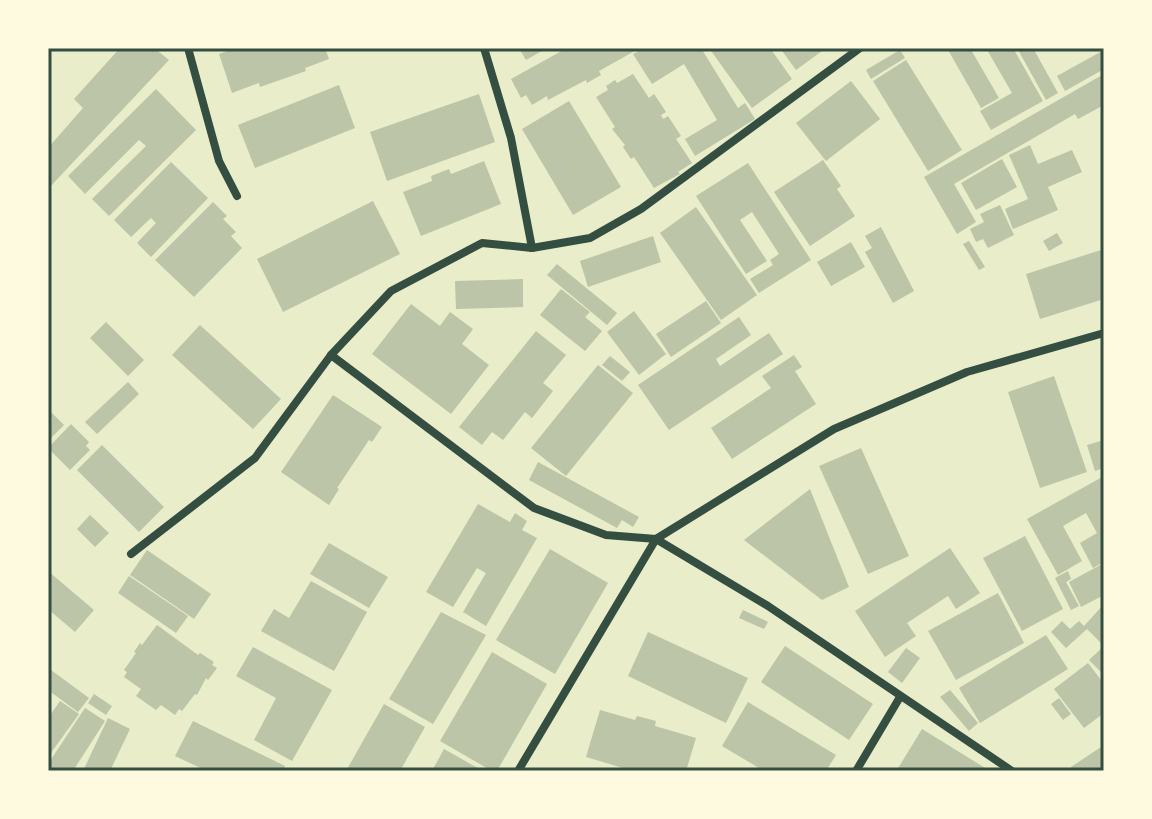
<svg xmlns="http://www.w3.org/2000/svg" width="1152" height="819" font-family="Mulish,sans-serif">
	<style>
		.building { fill: #bcc5a7 }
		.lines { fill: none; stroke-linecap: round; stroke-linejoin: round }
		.minor { stroke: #344e41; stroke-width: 8 }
		.neatline { fill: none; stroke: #344e41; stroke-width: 3 }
	</style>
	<rect width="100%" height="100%" fill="#e9edc9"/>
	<g class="building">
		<path d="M120,48H154L169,60L48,189V148L83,108L74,99Z"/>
		<path d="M236,48H325L329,59L305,68L306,71L260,87L259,83L232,93L219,54Z"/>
		<path d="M519,48H547L526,60Z"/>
		<path d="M567,48H640L599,71L601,75L587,83L586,80L548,100L547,96L532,105L526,95L521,98L511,79Z"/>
		<path d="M644,48H701L738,108L745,103L755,119L695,156L685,139L717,120L684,64L652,84L633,54Z"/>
		<path d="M709,48H770L792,79L752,108Z"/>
		<path d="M780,48H826L796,70Z"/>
		<path d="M947,48H970L999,98L981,108Z"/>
		<path d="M986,48H1013L1043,101L991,130L980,111L1012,93Z"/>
		<path d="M1017,48H1033L1058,93L1046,100Z"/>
		<path d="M900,50L905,58L871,79L866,70Z"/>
		<path d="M1104,50V69L1065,91L1057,76Z"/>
		<path d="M906,60L962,150L928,171L873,81Z"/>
		<path d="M633,74L649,98L654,94L666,112L661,115L663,119L668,116L681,136L676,139L692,163L678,172L680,174L654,188L634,157L631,159L623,147L625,145L612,129L615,127L596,97L608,90L606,86L615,80L617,83Z"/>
		<path d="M1104,74V105L1078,119L1075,114L954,184L976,222L957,234L924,177Z"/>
		<path d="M851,81L880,119L826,161L796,123Z"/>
		<path d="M339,85L355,128L255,168L238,125Z"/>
		<path d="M156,89L196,130L109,216L92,199L146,146L139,140L85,194L68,176Z"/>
		<path d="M479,94L495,142L387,181L370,132Z"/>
		<path d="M569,101L621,187L573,215L522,129Z"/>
		<path d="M1030,145L1038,164L1072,150L1082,172L1048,187L1058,210L1013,229L1005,209L1028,199L1009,155Z"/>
		<path d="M1002,159L1017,187L976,210L961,183Z"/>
		<path d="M823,160L841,186L837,189L855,216L810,246L774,192Z"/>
		<path d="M484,161L501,204L421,236L403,192L432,181L431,176L449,169L451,174Z"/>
		<path d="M171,162L208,198L151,257L137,243L156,223L151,218L131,237L114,220Z"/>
		<path d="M748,163L811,260L759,293L750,279L773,265L770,260L779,254L752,212L740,220L767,261L746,274L696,196Z"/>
		<path d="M373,201L400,254L283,312L257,259Z"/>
		<path d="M213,202L227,216L223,219L236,232L231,236L242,248L194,297L155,260Z"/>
		<path d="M1000,205L1014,235L988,248L983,239L976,242L970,229L984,222L980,214Z"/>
		<path d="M696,207L757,295L721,320L660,233Z"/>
		<path d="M881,227L914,291L893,303L865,252L872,248L865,236Z"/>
		<path d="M1057,233L1063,243L1049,251L1043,241Z"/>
		<path d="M653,236L661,262L588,287L580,261Z"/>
		<path d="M969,241L985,267L979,270L963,244Z"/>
		<path d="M851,242L865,267L831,286L817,262Z"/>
		<path d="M1104,249V299L1040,319L1026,274Z"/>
		<path d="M557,264L617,313L607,325L547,275Z"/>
		<path d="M523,279V307L456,309L455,281Z"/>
		<path d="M561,289L590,312L585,317L602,331L585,351L540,315Z"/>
		<path d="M706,301L721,323L671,357L656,334Z"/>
		<path d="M411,304L440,326L450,312L473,329L462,344L489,365L451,414L372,354Z"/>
		<path d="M634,311L666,354L639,375L607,332Z"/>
		<path d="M739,317L751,335L716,359L720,366L769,333L783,354L669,430L638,385Z"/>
		<path d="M106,322L144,360L128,376L90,338Z"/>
		<path d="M200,325L281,399L253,429L172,355Z"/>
		<path d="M536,331L566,355L543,383L553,391L532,418L525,412L503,440L492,432L482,445L459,427Z"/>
		<path d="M794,355L802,367L795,371L816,404L732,459L711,428L771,388L762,376Z"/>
		<path d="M610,356L630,372L622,381L602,365Z"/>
		<path d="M598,365L633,393L566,476L531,448Z"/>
		<path d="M1054,376L1087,472L1040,488L1008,392Z"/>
		<path d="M128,382L139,394L97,434L85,422Z"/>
		<path d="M333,395L382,427L372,442L369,440L337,488L339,489L329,505L281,472Z"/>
		<path d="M48,409L64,425L48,441Z"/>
		<path d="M71,424L89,442L86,446L90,450L70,470L48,448Z"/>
		<path d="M1104,440V468L1095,471L1087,445Z"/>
		<path d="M102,445L164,507L139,532L77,470Z"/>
		<path d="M861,448L909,556L868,574L819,466Z"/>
		<path d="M538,462L639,517L633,527L622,520L617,528L529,480Z"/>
		<path d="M1104,476V562L1093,568L1080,543L1097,533L1086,513L1063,526L1082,561L1058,575L1027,519Z"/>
		<path d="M810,489L849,587L822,600L744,540Z"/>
		<path d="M478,504L510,522L515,513L527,521L522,530L537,538L486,626L463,612L486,573L477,568L453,607L426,592Z"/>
		<path d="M90,515L109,533L95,547L77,529Z"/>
		<path d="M1025,536L1063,609L1022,631L983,558Z"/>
		<path d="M329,543L388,577L369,608L310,574Z"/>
		<path d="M950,548L980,593L956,609L948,596L907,623L916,636L885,657L855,611Z"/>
		<path d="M550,549L608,583L555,674L496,640Z"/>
		<path d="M147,550L211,594L194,619L130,575Z"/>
		<path d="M1104,563V595L1081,607L1069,582Z"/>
		<path d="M48,571L94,610L75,632L48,609Z"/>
		<path d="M1068,571L1071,579L1066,582L1079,606L1071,610L1055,578Z"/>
		<path d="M129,576L188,616L176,633L118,593Z"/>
		<path d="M311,581L367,612L334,671L261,631L274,609L289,618Z"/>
		<path d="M998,593L1024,643L956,680L928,631Z"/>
		<path d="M1104,604V640L1101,643L1087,629L1066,648L1051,632L1062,621L1070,629L1079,621L1084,626Z"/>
		<path d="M743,610L768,622L764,629L739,618Z"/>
		<path d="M441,612L486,635L433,724L389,699Z"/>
		<path d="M157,625L198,655L200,653L214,662L212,665L217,668L208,680L206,678L197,695L195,694L182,711L179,709L175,715L161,705L156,710L136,696L141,689L124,677L127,672L124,670L136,653L134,652L140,643L142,645Z"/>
		<path d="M648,632L748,678L726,723L628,676Z"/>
		<path d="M1046,635L1068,669L980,723L959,688Z"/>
		<path d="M785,646L873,704L849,740L761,682Z"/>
		<path d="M1104,646V675L1089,660Z"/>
		<path d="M253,647L332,690L292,761L254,740L276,698L236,676Z"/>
		<path d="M906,648L920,658L902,683L888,672Z"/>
		<path d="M492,652L547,684L497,771H492L440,741Z"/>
		<path d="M1088,663L1104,684V713L1084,728L1054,689Z"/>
		<path d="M51,670L89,698L78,712L48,690V675Z"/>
		<path d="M950,690L978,723L969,731L940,697Z"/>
		<path d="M94,694L112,706L106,715L88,703Z"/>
		<path d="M1059,698L1071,714L1063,720L1051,704Z"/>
		<path d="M60,701L79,714L48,757V718Z"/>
		<path d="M748,702L836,755L826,771H764L722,746Z"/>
		<path d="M384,704L425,727L400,771H346Z"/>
		<path d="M85,708L105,721L73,771H48V764Z"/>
		<path d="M600,710L635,720L637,716L656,721L655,726L696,738L686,771H633L586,757Z"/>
		<path d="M108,718L130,729L110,771H83Z"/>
		<path d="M193,721L285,766L283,771H207L175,756Z"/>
		<path d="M922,729L990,771L897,770Z"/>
		<path d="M1104,745V771H1073L1071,767Z"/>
		<path d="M444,749L483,771H432Z"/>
	</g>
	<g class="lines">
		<g class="minor">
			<path d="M188,48L219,161L237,196"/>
			<path d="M484,48L511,138L532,248"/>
			<path d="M331,355L534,508L606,535L656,539L768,606L1012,771"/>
			<path d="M131,554L255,458L331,355L391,291L482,243L532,248L590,238L641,209L860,48"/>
			<path d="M518,771L656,539L834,429L967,372L1104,333"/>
			<path d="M856,771L900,697"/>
		</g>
	</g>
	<rect width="1152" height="819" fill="none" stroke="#fefae0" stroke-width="100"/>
	<rect x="50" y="50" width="1052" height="719" class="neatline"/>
</svg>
